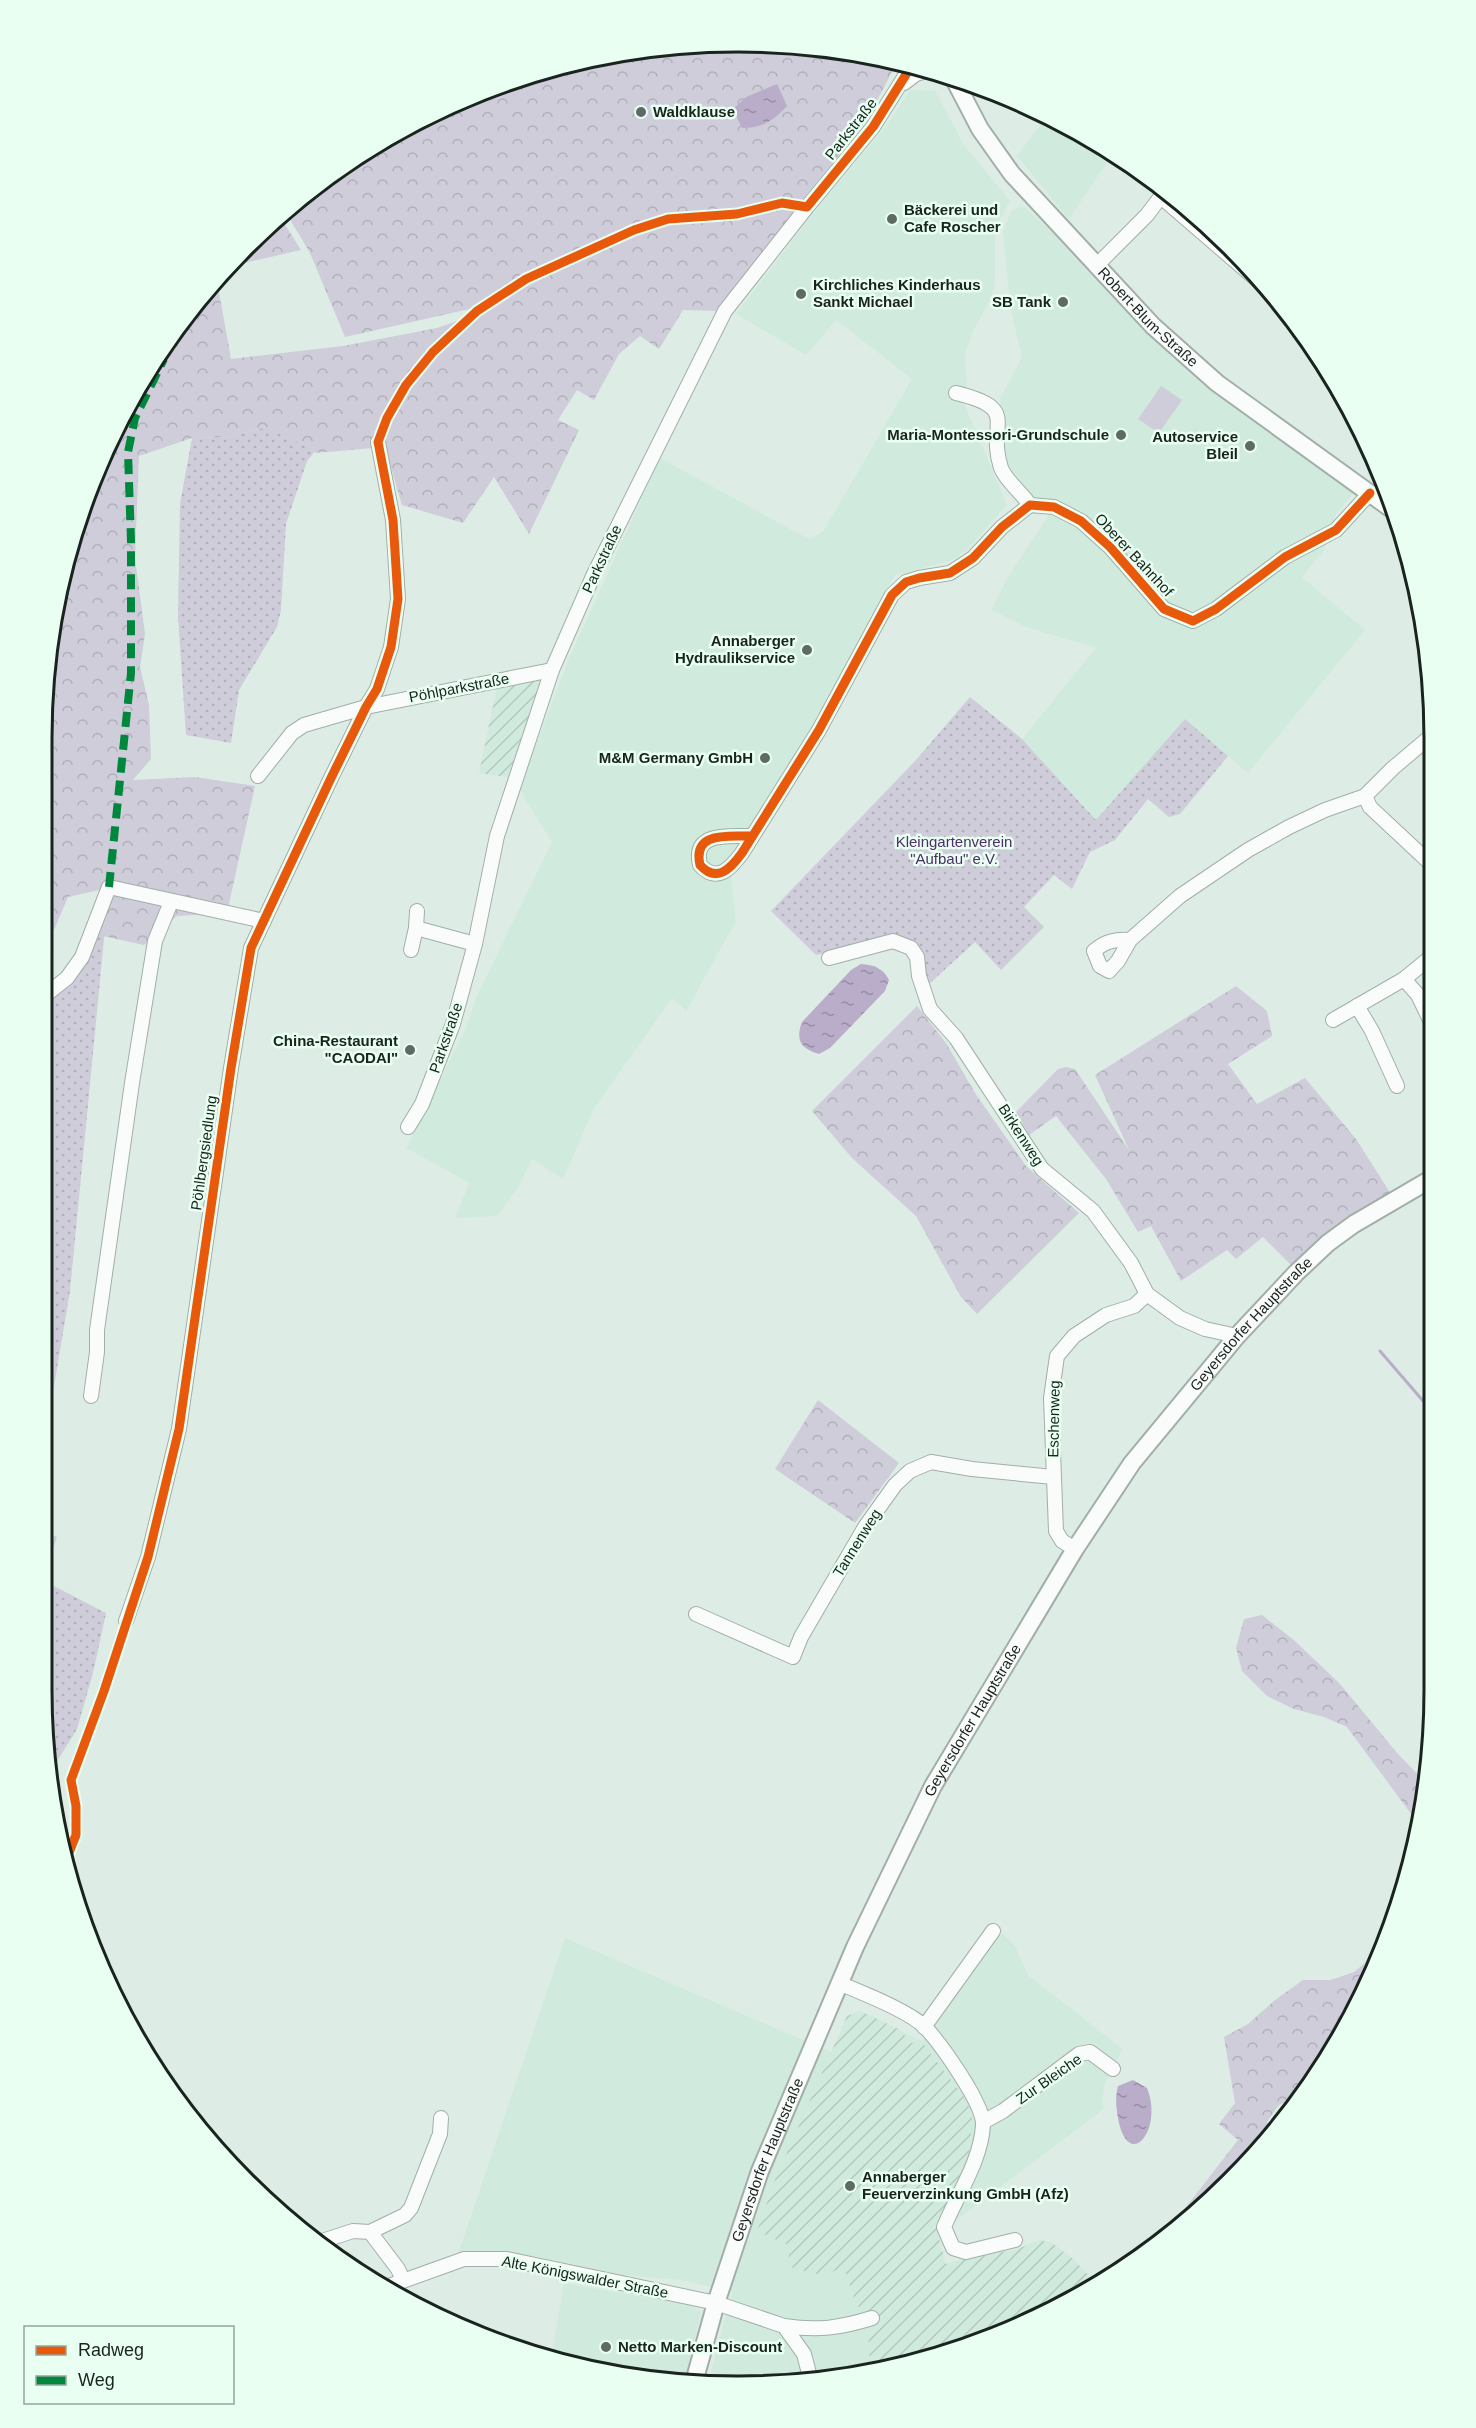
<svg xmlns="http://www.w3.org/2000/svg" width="1476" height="2428" font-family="Helvetica,sans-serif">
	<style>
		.built { fill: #d0ebdd }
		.industrial { fill: url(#industrial-furrows) }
		.grass { fill: url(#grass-dots) }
		.forest { fill: url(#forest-crowns) }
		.pitch { fill: #cecdd9 }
		.water { fill: url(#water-ripples) }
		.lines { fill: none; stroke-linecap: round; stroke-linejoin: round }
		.stream { stroke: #b9adca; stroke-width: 3 }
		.minor-casing { stroke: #a2aea8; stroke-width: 16 }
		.major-casing { stroke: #a2aea8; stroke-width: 20 }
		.minor { stroke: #fafcfb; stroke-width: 14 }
		.major { stroke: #fafcfb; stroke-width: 16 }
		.quiet { stroke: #00873e; stroke-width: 8; stroke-dasharray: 15 8; stroke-linecap: butt }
		.cycleway-casing { stroke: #e8fff2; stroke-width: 13 }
		.cycleway { stroke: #e8590c; stroke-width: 9 }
		.poi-dot { fill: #5e6a64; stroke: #e8fff2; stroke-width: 2 }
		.labels { text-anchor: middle; stroke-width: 5; stroke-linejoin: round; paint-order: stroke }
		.poi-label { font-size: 15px; font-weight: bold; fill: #19241e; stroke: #e8fff2; text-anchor: end }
		.street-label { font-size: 15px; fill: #19241e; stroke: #e8fff2 }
		.park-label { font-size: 15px; fill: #4e2e67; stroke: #e8fff2 }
		.rim { fill: none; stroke: #19241e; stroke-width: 3 }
	</style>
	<defs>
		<pattern id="industrial-furrows" width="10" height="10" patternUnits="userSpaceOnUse" patternTransform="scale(1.5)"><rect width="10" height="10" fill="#d0ebdd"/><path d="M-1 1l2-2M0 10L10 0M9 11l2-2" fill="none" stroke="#b2c9bd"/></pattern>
		<pattern id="grass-dots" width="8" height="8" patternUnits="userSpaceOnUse" patternTransform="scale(1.5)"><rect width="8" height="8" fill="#cecdd9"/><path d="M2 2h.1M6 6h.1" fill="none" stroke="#b0b0ba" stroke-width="1.8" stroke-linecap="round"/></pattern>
		<pattern id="forest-crowns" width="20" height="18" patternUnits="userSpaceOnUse" patternTransform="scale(1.5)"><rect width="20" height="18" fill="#cecdd9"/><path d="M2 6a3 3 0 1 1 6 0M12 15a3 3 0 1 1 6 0" fill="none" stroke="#b0b0ba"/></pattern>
		<pattern id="water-ripples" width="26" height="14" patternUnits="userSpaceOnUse" patternTransform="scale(1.5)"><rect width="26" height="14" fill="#b9adca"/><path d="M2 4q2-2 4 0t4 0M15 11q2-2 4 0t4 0" fill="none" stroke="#968da3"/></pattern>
	</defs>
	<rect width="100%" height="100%" fill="#ddede5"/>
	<g class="built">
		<path d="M910,90L935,91L964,145L1010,201L1000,219L995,236V283L990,300L972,333L965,354L967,387L965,406L1007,505L967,550L951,561L895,575L775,792L729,858L736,921L686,1011L672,998L593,1110L563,1179L532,1159L517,1189L497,1216L455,1218L469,1183L406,1148L466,1028L477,996L552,842L519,789L568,661L660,458L809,539L823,532L912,379L836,320L806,355L736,314L818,207L886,126Z"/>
		<path d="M1048,115L1112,155L1069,219L1017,156Z"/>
		<path d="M1019,207L1026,208L1153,326L1359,486L1336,514L1324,550L1302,577L1365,630L1248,773L1185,719L1097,820L1022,739L1096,648L1026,627L991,610L1008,577L1054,507L1030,505L1002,470L999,417L1000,399L1022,357L1010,306L1003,232L1011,211Z"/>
		<path d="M1002,1933L1015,1946L1028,1975L1123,2049L1105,2083L1102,2101L1104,2109L955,2221L937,2231L946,2264L970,2257L1015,2250L1040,2240L1052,2243L1073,2259L1096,2283L961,2349L829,2380L738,2386L708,2383L732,2292L681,2280L610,2274L539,2257L493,2251L458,2254L565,1938L831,2052L847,2016L861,2011L922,2041Z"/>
		<path d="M564,2283L690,2305L701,2312L685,2381L603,2373L551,2359Z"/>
	</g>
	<g class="industrial">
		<path d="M546,673L514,778L479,773L498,682Z"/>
		<path d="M860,2011L899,2029L911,2043L922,2042L966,2100L971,2112L973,2123L968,2149L970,2152L939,2220L937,2231L946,2264L970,2257L1015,2250L1040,2240L1052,2243L1073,2259L1096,2283L961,2349L870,2371L868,2328L874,2322L862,2312L855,2301L844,2268L821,2275L785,2266L792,2247L757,2231L774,2182L847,2016Z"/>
	</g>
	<g class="grass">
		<path d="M266,427L316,450L307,461L286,524L281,610L277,627L239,690L231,743L186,735L178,617L180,504L192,438L229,437Z"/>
		<path d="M970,697L1022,739L1096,820L1185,719L1228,756L1180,814L1169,817L1148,799L1115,840L1090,852L1072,889L1054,875L1024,907L1044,927L1001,970L975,942L929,984L920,955L892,938L816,955L771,911L916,760Z"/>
		<path d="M109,887L70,1291L48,1422V993L67,978Z"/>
		<path d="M48,1533L57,1537L48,1565Z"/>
		<path d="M48,1583L106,1613L93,1673L77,1729L56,1763L51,1794L48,1781Z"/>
	</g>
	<g class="forest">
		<path d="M783,43L896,62C872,119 839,155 800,203L782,200L741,211L684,217C711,228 754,208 782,205C787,205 794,207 800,208L719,311L683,310L659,349L640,336L619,354L594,400L577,390L558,420L579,430L529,534L494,477L463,523L402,505L385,447L315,453V450L266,427L229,437L192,438L139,456L135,558L145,634L140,667L149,705L151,759L133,780L195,777L255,786L227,913L177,916L144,945L89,933L108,888L68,897L48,944V647L95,472L186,315L217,281L231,359L343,346L437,328L485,311L528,284L636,233L682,218H662L593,244L512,284L474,308L345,337L310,253L285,211L390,135L514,79L647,48Z"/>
		<path d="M279,215L301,250L231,266Z"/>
		<path d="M1236,986L1267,1011L1272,1036L1228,1064L1257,1104L1305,1078L1356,1139L1391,1194L1294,1268L1263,1237L1236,1259L1227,1250L1181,1281L1151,1226L1138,1232L1106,1179L1056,1116L1029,1135L1016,1112L1058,1069L1066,1067L1075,1069L1129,1150L1095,1075Z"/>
		<path d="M917,1006L946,1043L975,1093L1026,1166L1079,1213L977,1314L961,1297L916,1216L852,1158L812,1111Z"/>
		<path d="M818,1400L899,1463L855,1523L775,1469Z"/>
		<path d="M1262,1615L1295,1641L1340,1684L1398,1754L1427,1784L1417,1822L1347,1727L1324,1717L1294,1709L1267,1696L1242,1671L1236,1648L1244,1619Z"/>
		<path d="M1384,1947L1381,1956L1304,2090L1278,2106L1267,2122L1276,2130L1243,2167H1237L1227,2178L1220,2190L1162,2238L1238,2140L1219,2124L1235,2103L1224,2037L1248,2024L1275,2000L1303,1980H1331L1354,1972Z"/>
	</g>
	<path class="pitch" d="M1161,386L1182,400L1159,433L1138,419Z"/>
	<g class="water">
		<path d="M777,84L787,106C773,121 762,128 742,128L733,109L746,97Z"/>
		<path d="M861,964C874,965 883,968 889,980L885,991L830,1048L819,1054C801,1049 795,1040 802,1022L851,970Z"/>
		<path d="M1133,2080L1147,2088C1164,2130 1128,2173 1118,2118C1116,2106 1115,2098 1118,2086Z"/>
	</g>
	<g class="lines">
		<path class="stream" d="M1380,1351L1430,1409"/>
		<defs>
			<g id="minor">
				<path d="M904,83L916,74L930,70"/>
				<path d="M1161,197L1270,291"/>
				<path d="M1096,266L1147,215L1165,191"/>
				<path d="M956,393C1022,409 986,423 1001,468C1006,481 1022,493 1030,505"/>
				<path d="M258,776L292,733L304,725L366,707L552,670"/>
				<path d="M1365,796L1370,807L1432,865"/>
				<path d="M752,836C731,837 692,830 700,865C717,884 731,868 742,853L819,730L892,595L906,582L919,578L950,573L973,558L1002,527L1030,505L1054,507L1081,521L1110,547L1164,609L1193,621L1216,609L1285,557L1336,530L1370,493"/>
				<path d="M416,928L475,944"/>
				<path d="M1130,940C1116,939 1105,941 1094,951L1100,966L1109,971L1118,961L1130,940L1180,896L1248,850L1289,827L1325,810L1365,796L1393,768L1432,735"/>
				<path d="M411,950L416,928L417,911"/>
				<path d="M829,958L893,941L911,948L917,957L919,976L930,1009L956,1038L1042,1169L1093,1211L1131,1263L1147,1294L1180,1318L1205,1329L1237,1336"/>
				<path d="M1404,979L1418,995L1431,1022"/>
				<path d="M48,993L67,978L82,957L109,887L264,921"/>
				<path d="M1357,1006L1372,1031L1397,1086"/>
				<path d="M1333,1020L1404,979L1431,957"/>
				<path d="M408,1127L422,1104L453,1024L475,944L497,836L552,670L594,574L725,311L807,207L873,127L912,65"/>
				<path d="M91,1396L97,1352V1330L132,1083L155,941L171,902"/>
				<path d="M1075,1549L1062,1541L1056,1531L1051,1398L1057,1356L1074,1336L1106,1315L1134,1306L1147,1294"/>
				<path d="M696,1614L793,1657L801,1637L865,1527L895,1485L910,1471L931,1462L972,1469L1053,1477"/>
				<path d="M126,1621L148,1557L179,1429L231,1068L251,948L331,778L366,707L377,689L391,647L398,599L396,567L393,520L378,442"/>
				<path d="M839,1983C862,1993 907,2010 925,2027C940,2043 984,2104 983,2125C981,2161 957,2195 944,2227L953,2248L966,2252L1015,2240"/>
				<path d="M924,2027L993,1931"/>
				<path d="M983,2122L1003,2111L1079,2054L1090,2052L1113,2069"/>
				<path d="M370,2232L405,2215L411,2208L440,2134L441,2118"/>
				<path d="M316,2243L353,2231L370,2232L398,2269L403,2280"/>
				<path d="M386,2287L464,2259H507L716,2303L784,2326L804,2354L811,2381"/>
				<path d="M784,2326C818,2331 840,2328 872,2318"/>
			</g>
			<g id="major">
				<path id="s1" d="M954,79L980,129L1012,174L1153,326L1217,383L1390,508"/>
				<path id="s2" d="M694,2382L716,2303L760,2171L855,1947L933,1786L1075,1549L1132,1463L1237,1336L1296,1273L1328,1243L1354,1224L1431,1179"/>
			</g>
		</defs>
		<use href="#minor" class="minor-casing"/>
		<use href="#major" class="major-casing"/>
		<use href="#minor" class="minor"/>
		<use href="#major" class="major"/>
		<path class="quiet" d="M109,887L131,673V541L128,452L135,418L164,359"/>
		<defs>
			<g id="cycleway">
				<path d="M752,836C731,837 692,830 700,865C717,884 731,868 742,853L819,730L892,595L906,582L919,578L950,573L973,558L1002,527L1030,505L1054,507L1081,521L1110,547L1164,609L1193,621L1216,609L1285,557L1336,530L1370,493"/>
				<path d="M66,1860L76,1835V1806L71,1780L104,1691L148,1557L179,1429L231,1068L251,948L331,778L366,707L377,689L391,647L398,599L396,567L393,520L378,442L387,418L406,385L433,352L477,311L526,279L634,230L668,219L737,214L782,203L807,207L873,127L912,65"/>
			</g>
		</defs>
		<use href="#cycleway" class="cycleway-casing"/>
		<use href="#cycleway" class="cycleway"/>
	</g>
	<g class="poi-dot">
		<circle cx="641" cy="112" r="6"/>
		<circle cx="892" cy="219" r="6"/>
		<circle cx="801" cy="294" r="6"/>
		<circle cx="1063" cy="302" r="6"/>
		<circle cx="1121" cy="435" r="6"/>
		<circle cx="1250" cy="446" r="6"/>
		<circle cx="807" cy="650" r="6"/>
		<circle cx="765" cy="758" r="6"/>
		<circle cx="410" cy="1050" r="6"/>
		<circle cx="850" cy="2186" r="6"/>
		<circle cx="606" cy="2347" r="6"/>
	</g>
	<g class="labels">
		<g class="poi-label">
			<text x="653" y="117" text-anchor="start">Waldklause</text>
			<text x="904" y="215" text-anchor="start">Bäckerei und<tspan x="904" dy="17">Cafe Roscher</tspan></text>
			<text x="813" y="290" text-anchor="start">Kirchliches Kinderhaus<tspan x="813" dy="17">Sankt Michael</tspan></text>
			<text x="1051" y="307">SB Tank</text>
			<text x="1109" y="440">Maria-Montessori-Grundschule</text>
			<text x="1238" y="442">Autoservice<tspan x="1238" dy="17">Bleil</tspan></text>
			<text x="795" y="646">Annaberger<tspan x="795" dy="17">Hydraulikservice</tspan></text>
			<text x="753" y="763">M&amp;M Germany GmbH</text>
			<text x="398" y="1046">China-Restaurant<tspan x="398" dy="17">"CAODAI"</tspan></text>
			<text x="862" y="2182" text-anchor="start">Annaberger<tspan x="862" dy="17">Feuerverzinkung GmbH (Afz)</tspan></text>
			<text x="618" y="2352" text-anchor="start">Netto Marken-Discount</text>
		</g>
		<g class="street-label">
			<text transform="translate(851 129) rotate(-52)" y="5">Parkstraße</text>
			<text dy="5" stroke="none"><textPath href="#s1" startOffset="309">Robert-Blum-Straße</textPath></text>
			<text transform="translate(1134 555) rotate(47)" y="5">Oberer Bahnhof</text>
			<text transform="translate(602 559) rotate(-65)" y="5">Parkstraße</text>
			<text transform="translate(459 688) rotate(-11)" y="5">Pöhlparkstraße</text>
			<text transform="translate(446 1038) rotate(-71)" y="5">Parkstraße</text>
			<text transform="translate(1021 1135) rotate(57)" y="5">Birkenweg</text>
			<text transform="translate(204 1153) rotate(-82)" y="5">Pöhlbergsiedlung</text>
			<text dy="5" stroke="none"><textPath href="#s2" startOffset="1206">Geyersdorfer Hauptstraße</textPath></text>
			<text transform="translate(1054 1419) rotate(-89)" y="5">Eschenweg</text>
			<text transform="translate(857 1543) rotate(-58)" y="5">Tannenweg</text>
			<text dy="5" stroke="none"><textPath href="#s2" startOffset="720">Geyersdorfer Hauptstraße</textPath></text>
			<text transform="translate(1049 2079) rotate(-35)" y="5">Zur Bleiche</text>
			<text dy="5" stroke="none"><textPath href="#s2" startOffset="234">Geyersdorfer Hauptstraße</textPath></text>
			<text transform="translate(585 2277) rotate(11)" y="5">Alte Königswalder Straße</text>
		</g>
		<g class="park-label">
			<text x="954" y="847">Kleingartenverein<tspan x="954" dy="17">"Aufbau" e.V.</tspan></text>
		</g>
	</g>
	<path d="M0 0H1476V2428H0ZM738 52H738A686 686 0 0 1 1424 738V1690A686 686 0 0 1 738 2376H738A686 686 0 0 1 52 1690V738A686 686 0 0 1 738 52Z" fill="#e8fff2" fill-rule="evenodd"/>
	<path class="rim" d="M738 52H738A686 686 0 0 1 1424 738V1690A686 686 0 0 1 738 2376H738A686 686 0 0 1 52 1690V738A686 686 0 0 1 738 52Z"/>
	<rect x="24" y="2326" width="210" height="78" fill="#e8fff2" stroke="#95a79d" stroke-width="1.5"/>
	<rect x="36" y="2346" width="30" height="9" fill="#e8590c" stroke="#95a79d" stroke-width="1.5"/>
	<text x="78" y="2356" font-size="18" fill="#19241e">Radweg</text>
	<rect x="36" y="2376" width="30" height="9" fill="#00873e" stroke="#95a79d" stroke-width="1.5"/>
	<text x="78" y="2386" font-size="18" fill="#19241e">Weg</text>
</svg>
